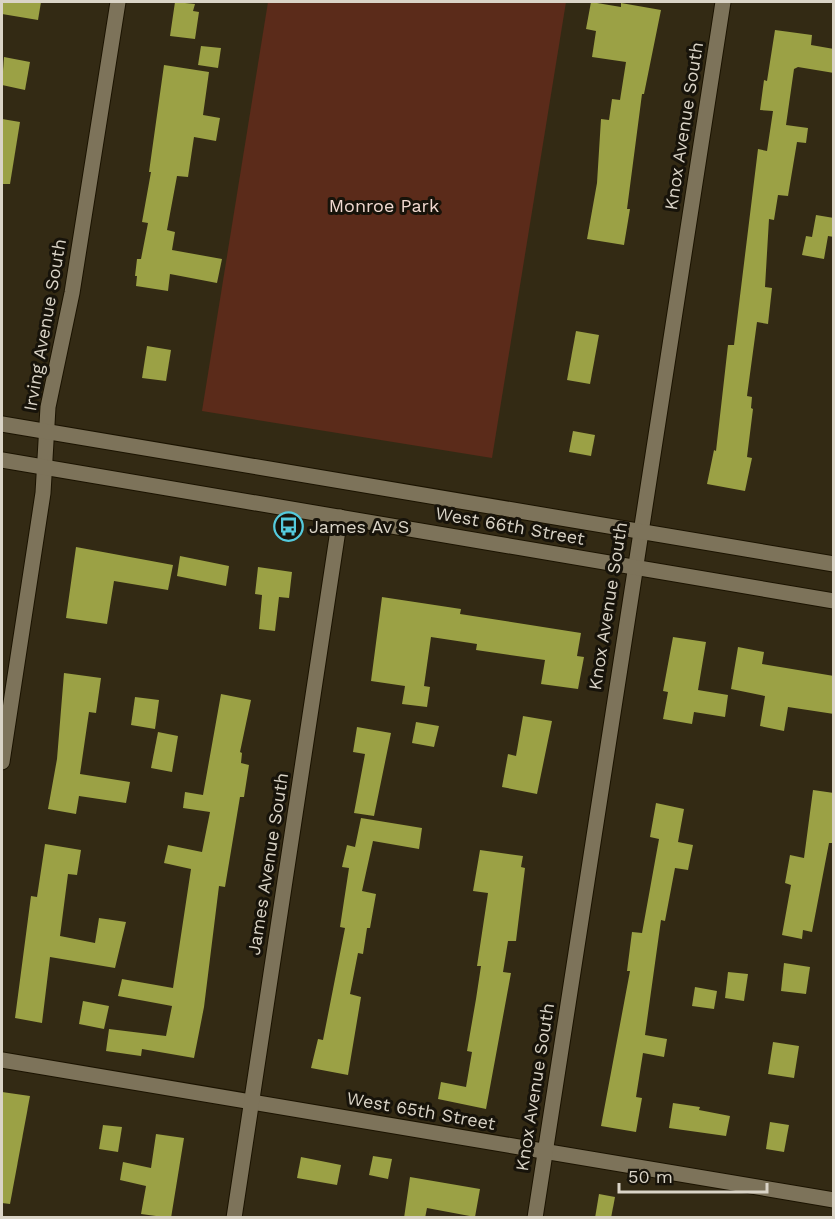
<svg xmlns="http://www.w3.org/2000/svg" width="835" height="1219" font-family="'Work Sans',sans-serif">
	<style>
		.green { fill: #5b2b1a }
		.building { fill: #9ba145 }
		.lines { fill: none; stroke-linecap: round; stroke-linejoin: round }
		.minor-casing { stroke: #1b1300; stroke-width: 17 }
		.secondary-casing { stroke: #1b1300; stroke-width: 17 }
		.minor { stroke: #7d735a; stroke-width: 15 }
		.secondary { stroke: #7d735a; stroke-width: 15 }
		.labels { text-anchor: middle; stroke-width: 6; stroke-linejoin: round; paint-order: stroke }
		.street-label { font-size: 18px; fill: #dad4c7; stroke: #17130a }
		.park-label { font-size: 18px; fill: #f2dad1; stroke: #17130a }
		.poi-label { font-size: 18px; fill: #dad4c7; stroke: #17130a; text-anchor: start }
	</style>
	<rect width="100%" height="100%" fill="#332a14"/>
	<path class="green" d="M268,2H566L492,458L202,411Z"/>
	<g class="building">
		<path d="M2,2H41L38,20L2,14Z"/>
		<path d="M175,2L195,4L193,11L199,12L195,39L170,36Z"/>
		<path d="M591,2L621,7V3L661,10L644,94H642L627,209H630L624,245L587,239L597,183L601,119L609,120L612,99L620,100L626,62L592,57L596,31L586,29Z"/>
		<path d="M775,30L812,35L811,45L834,49V73L798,67L794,69L786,125L808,128L806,143L797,142L788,196L778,195L774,220L769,219L765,287L772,288L768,324L757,322L747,396L752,397L751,408L753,409L747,457L752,458L745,491L707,484L714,450L716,451L728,345H734L758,149L767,151L773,111L760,110L764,80L767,81Z"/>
		<path d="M201,46L221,48L218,68L198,65Z"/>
		<path d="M4,57L30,62L25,90L2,85Z"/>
		<path d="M164,65L209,72L203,115L220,118L216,141L194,137L188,177L177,176L167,230L175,232L172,250L222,259L217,283L170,274L168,291L136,286L137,276H135L137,259H141L148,223L142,222L151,172H149Z"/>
		<path d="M2,119L20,122L10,184H2Z"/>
		<path d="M816,215L834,218V237L828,236L824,259L802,255L806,236L812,237Z"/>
		<path d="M576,331L599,335L590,384L567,380Z"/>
		<path d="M147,346L171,350L166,381L142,378Z"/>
		<path d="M573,431L595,435L591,456L569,452Z"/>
		<path d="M76,547L173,565L168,590L114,581L107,624L66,618Z"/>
		<path d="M180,556L229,566L226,586L177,576Z"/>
		<path d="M258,567L292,572L289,598L279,597L275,631L259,629L262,595L255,594Z"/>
		<path d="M382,597L461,609L460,614L581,633L577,656L584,657L578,689L541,684L545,660L476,650L477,644L431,637L424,686L430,687L427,707L402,704L405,686L371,681Z"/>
		<path d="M673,637L706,642L698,690L728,695L725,717L694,712L692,724L663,719L668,692L663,691Z"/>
		<path d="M738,647L764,652L762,664L834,676V714L788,707L784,731L760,726L765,696L731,689Z"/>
		<path d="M64,673L101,678L96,713L89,712L80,774L130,782L126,803L79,796L76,814L48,809L57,759Z"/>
		<path d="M221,694L251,700L240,752L242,753L241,763L249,765L244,797H240L225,887L219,886L204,1007L194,1058L142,1049L141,1056L106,1051L109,1029L166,1036L172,1006L118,996L122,979L173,988L191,869L164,863L168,845L202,852L210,812L183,808L185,792L203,795Z"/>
		<path d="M135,697L159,700L155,729L131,725Z"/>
		<path d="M523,716L552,721L537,794L502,787L508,754L516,756Z"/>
		<path d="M416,722L439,726L434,747L412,743Z"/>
		<path d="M357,727L391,733L374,816L354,813L365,754L353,752Z"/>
		<path d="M158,732L178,736L172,772L151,768Z"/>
		<path d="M813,790L834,793V843H829L812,932L803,930L802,939L782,935L791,885L785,883L790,855L804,858Z"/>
		<path d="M656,803L684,809L678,842L693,845L688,870L675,868L665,921L661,920L645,1035L667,1039L664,1057L643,1053L636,1097L642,1098L636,1132L601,1126L630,971H627L632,932L642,933L659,839L650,837Z"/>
		<path d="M361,818L422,828L419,849L373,841L362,891L376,894L370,928H367L363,954L358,953L350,994L361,997L348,1075L311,1068L318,1039L323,1040L345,928L340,927L349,868L342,867L347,845L355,847Z"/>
		<path d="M45,844L81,850L77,875L68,874L60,936L95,943L99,918L126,922L115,968L50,957L42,1023L15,1018L31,896L37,897Z"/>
		<path d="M480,850L523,856L521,867L525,868L516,941H508L503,972L511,973L486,1109L438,1099L441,1082L466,1087L472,1052L467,1051L476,999L481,966H477L488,893L473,891Z"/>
		<path d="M784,963L810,967L806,994L781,991Z"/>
		<path d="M728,972L748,974L744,1001L725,998Z"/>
		<path d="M695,987L717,991L714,1009L692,1006Z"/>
		<path d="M83,1001L109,1006L104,1029L79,1024Z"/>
		<path d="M773,1042L799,1046L794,1078L768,1074Z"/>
		<path d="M2,1092L30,1096L10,1204L2,1203Z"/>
		<path d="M673,1103L700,1107L699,1110L730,1116L726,1136L669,1128Z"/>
		<path d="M770,1122L789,1125L784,1152L766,1149Z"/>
		<path d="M103,1125L122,1127L118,1152L99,1149Z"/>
		<path d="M156,1134L184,1138L171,1218L141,1214L146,1186L120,1180L123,1162L151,1168Z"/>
		<path d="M373,1156L392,1159L388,1179L369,1175Z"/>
		<path d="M301,1157L341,1165L337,1185L297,1178Z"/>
		<path d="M410,1177L480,1189L475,1217L427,1208L425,1218H404Z"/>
		<path d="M599,1194L615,1197L611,1218H595Z"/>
	</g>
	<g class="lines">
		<defs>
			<g id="minor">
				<path d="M2,762L43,493L48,407L72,293L118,2"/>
				<path d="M2,1060L834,1200"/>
				<path d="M234,1218L340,517"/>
				<path d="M535,1218L723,2"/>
			</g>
			<g id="secondary">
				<path d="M2,424L834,564"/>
				<path d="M2,460L834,601"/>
			</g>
		</defs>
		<use href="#minor" class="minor-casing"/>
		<use href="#secondary" class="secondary-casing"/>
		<use href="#minor" class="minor"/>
		<use href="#secondary" class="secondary"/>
	</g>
	<defs>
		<symbol id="bus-ring" viewBox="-11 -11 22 22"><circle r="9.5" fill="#17130a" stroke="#54cadd" stroke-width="1.5"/><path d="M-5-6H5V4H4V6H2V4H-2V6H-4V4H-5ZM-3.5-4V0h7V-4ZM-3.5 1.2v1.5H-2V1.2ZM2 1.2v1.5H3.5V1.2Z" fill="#54cadd"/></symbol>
	</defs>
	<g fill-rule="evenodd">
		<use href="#bus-ring" x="272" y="510" width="33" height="33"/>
	</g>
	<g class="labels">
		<g class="street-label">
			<text transform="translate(684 126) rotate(-81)" y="6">Knox Avenue South</text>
			<text transform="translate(45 325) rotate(-80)" y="6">Irving Avenue South</text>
			<text transform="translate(510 526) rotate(10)" y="6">West 66th Street</text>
			<text transform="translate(608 606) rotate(-81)" y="6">Knox Avenue South</text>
			<text transform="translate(268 864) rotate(-81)" y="6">James Avenue South</text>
			<text transform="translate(535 1087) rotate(-81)" y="6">Knox Avenue South</text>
			<text transform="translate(421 1111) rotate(10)" y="6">West 65th Street</text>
		</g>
		<g class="park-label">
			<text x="384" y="212">Monroe Park</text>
		</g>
		<g class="poi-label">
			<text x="309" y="533">James Av S</text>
		</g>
	</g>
	<rect width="835" height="1219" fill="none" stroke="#dad4c7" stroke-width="6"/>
	<path d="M619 1183v9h148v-9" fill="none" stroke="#dad4c7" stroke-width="3"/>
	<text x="628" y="1183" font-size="18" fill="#dad4c7" stroke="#17130a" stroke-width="4.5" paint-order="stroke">50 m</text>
</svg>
